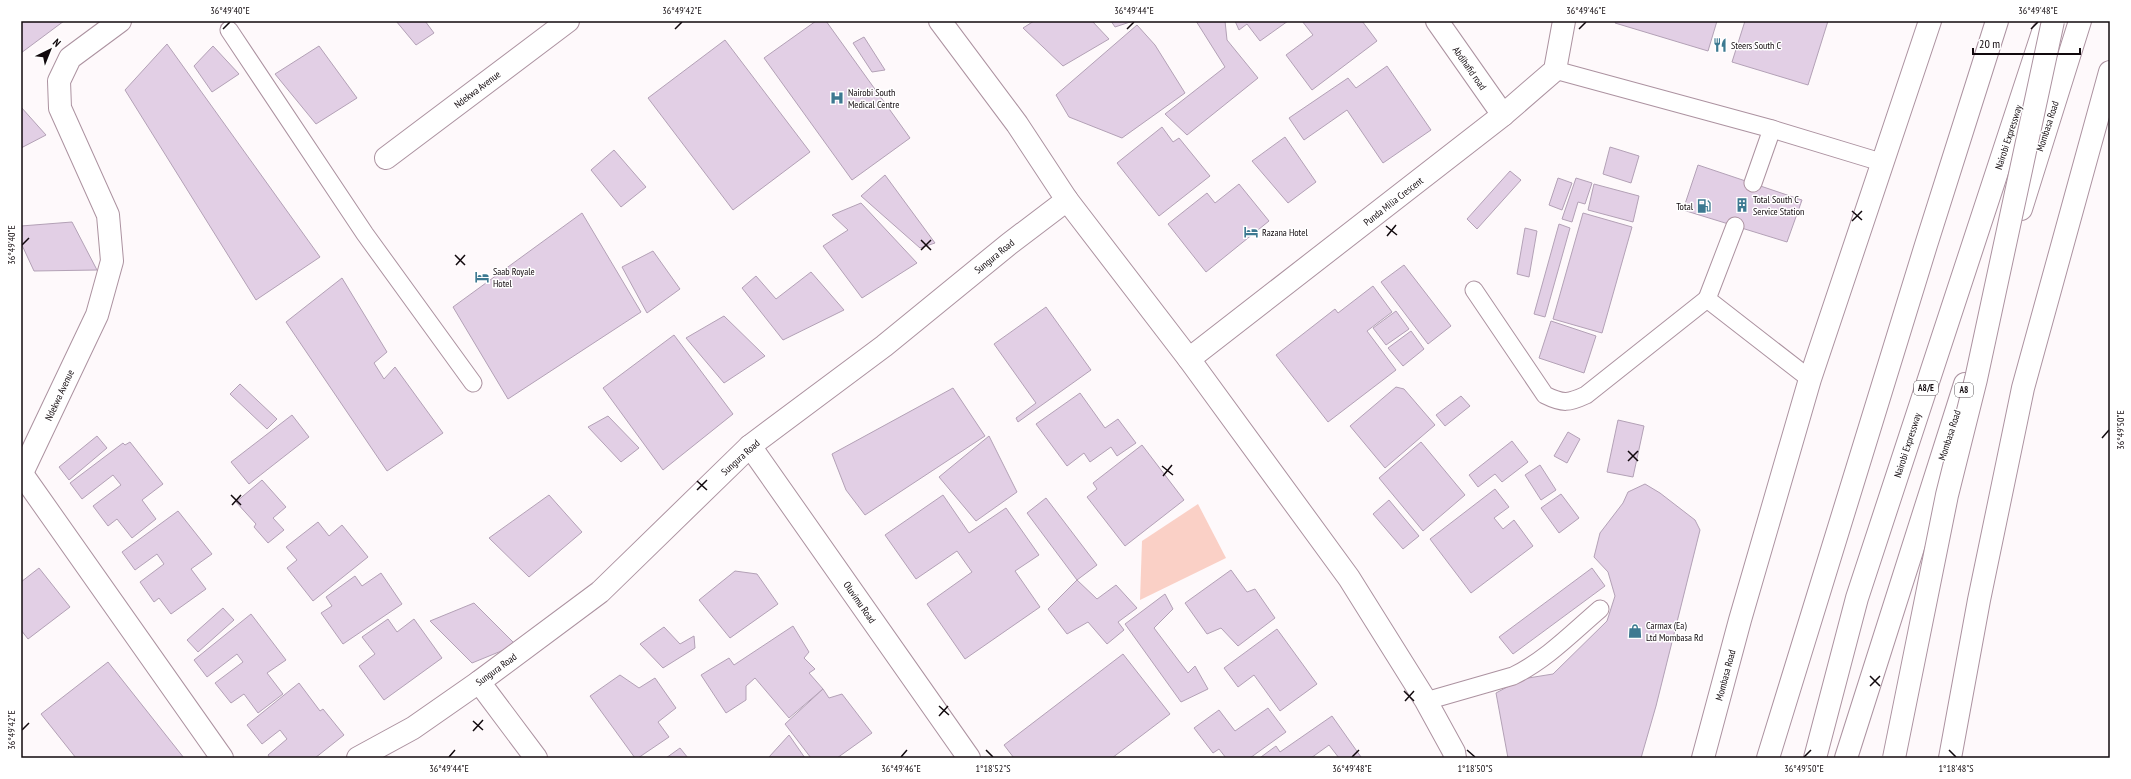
<svg xmlns="http://www.w3.org/2000/svg" width="2131" height="779" font-family="'PT Sans Narrow',sans-serif">
	<style>
		.green { fill: #fad0c6 }
		.building { fill: #e2cfe5; stroke: #b3a1b6 }
		.lines { fill: none; stroke-linecap: round; stroke-linejoin: round }
		.service-casing { stroke: #ac92a0; stroke-width: 19 }
		.minor-casing { stroke: #ac92a0; stroke-width: 24 }
		.trunk-casing { stroke: #ac92a0; stroke-width: 24 }
		.motorway-casing { stroke: #ac92a0; stroke-width: 24 }
		.service { stroke: #fff; stroke-width: 17 }
		.minor { stroke: #fff; stroke-width: 22 }
		.trunk { stroke: #fff; stroke-width: 22 }
		.motorway { stroke: #fff; stroke-width: 22 }
		.motorway-bridge-casing { stroke: #ac92a0; stroke-width: 24; stroke-linecap: butt }
		.motorway-bridge { stroke: #fff; stroke-width: 22 }
		.ticks { fill: none; stroke: #11090d; stroke-width: 1.5 }
		.labels { text-anchor: middle; stroke-width: 3; stroke-linejoin: round; paint-order: stroke }
		.shield { fill: #fff; stroke: #585356; stroke-width: 1 }
		.shield-label { font-size: 9px; font-weight: bold; fill: #11090d }
		.poi-label { font-size: 10px; fill: #11090d; stroke: #fff; text-anchor: start }
		.street-label { font-size: 10px; fill: #11090d; stroke: #fff }
		.neatline { fill: none; stroke: #11090d; stroke-width: 1.5 }
		.ticks-label { font-size: 10px; text-anchor: middle; fill: #11090d }
	</style>
	<rect width="100%" height="100%" fill="#fef9fb"/>
	<path class="green" d="M1198,504L1226,558L1140,600L1142,541Z"/>
	<g class="building">
		<path d="M21,21H64L21,53Z"/>
		<path d="M396,21H425L434,33L416,45Z"/>
		<path d="M816,21H826L910,138L852,180L764,58Z"/>
		<path d="M1034,21H1092L1109,39L1063,66L1023,28Z"/>
		<path d="M1111,21H1133L1115,27Z"/>
		<path d="M1196,21H1225L1227,40L1258,78L1187,135L1165,114L1225,67Z"/>
		<path d="M1235,21H1288L1260,41L1247,24L1239,30Z"/>
		<path d="M1302,21H1362L1377,41L1312,90L1286,55L1313,35Z"/>
		<path d="M1616,21H1717L1708,51L1615,23Z"/>
		<path d="M1745,21H1828L1808,85L1732,62Z"/>
		<path d="M1137,25L1155,45L1185,93L1122,138L1069,117L1056,95Z"/>
		<path d="M864,37L885,70L872,72L853,43Z"/>
		<path d="M725,40L810,152L733,210L648,98Z"/>
		<path d="M167,44L320,257L256,300L125,90Z"/>
		<path d="M213,46L239,74L212,92L194,66Z"/>
		<path d="M319,46L357,98L316,124L275,74Z"/>
		<path d="M1387,66L1431,130L1383,163L1347,110L1304,140L1289,118L1348,78L1356,88Z"/>
		<path d="M21,107L46,135L21,148Z"/>
		<path d="M1162,127L1173,142L1179,138L1210,176L1159,216L1117,163Z"/>
		<path d="M1285,137L1316,182L1288,203L1252,161Z"/>
		<path d="M1610,147L1639,156L1631,183L1603,174Z"/>
		<path d="M614,150L646,187L621,207L591,170Z"/>
		<path d="M1698,165L1802,200L1787,242L1683,210Z"/>
		<path d="M1510,171L1521,180L1477,229L1467,219Z"/>
		<path d="M885,175L935,243L920,248L861,196Z"/>
		<path d="M1558,178L1572,183L1562,210L1549,205Z"/>
		<path d="M1576,178L1592,183L1585,204L1578,202L1572,222L1562,219Z"/>
		<path d="M1239,184L1269,221L1206,272L1168,224L1207,193L1215,203Z"/>
		<path d="M1594,184L1639,196L1633,222L1588,210Z"/>
		<path d="M861,203L917,263L862,298L823,246L848,230L832,215Z"/>
		<path d="M582,213L641,312L508,399L453,307Z"/>
		<path d="M1583,213L1632,227L1602,333L1553,319Z"/>
		<path d="M72,222L97,270L34,271L21,243V226Z"/>
		<path d="M1559,224L1570,228L1545,317L1534,314Z"/>
		<path d="M1525,228L1537,231L1529,277L1517,274Z"/>
		<path d="M653,251L680,289L647,313L622,267Z"/>
		<path d="M1404,265L1451,326L1428,344L1381,282Z"/>
		<path d="M811,272L844,310L783,340L742,288L756,276L776,299Z"/>
		<path d="M342,278L387,352L374,363L384,379L395,367L443,433L387,471L286,322Z"/>
		<path d="M1373,286L1392,312L1367,331L1396,370L1328,422L1276,355L1335,309L1338,313Z"/>
		<path d="M1046,307L1091,370L1018,422L1016,418L1036,403L994,344Z"/>
		<path d="M1396,311L1409,329L1386,345L1373,328Z"/>
		<path d="M724,316L765,356L724,383L686,338Z"/>
		<path d="M1551,321L1596,336L1584,373L1539,358Z"/>
		<path d="M1411,331L1424,349L1403,366L1388,348Z"/>
		<path d="M674,335L733,414L663,470L603,388Z"/>
		<path d="M240,384L277,419L267,429L230,394Z"/>
		<path d="M1396,387L1404,389L1435,425L1385,468L1350,426Z"/>
		<path d="M953,388L985,436L865,515L846,490L832,454Z"/>
		<path d="M1080,393L1105,428L1118,419L1136,443L1117,456L1111,447L1090,462L1084,453L1067,466L1036,424Z"/>
		<path d="M1461,396L1470,406L1445,426L1436,415Z"/>
		<path d="M292,415L309,437L249,484L231,462Z"/>
		<path d="M608,416L639,448L621,462L588,427Z"/>
		<path d="M1618,420L1644,426L1633,477L1607,472Z"/>
		<path d="M1568,432L1580,439L1567,463L1554,456Z"/>
		<path d="M97,436L107,448L69,480L59,467Z"/>
		<path d="M989,436L1017,492L976,521L939,477Z"/>
		<path d="M1512,441L1528,462L1502,482L1495,474L1478,487L1469,475Z"/>
		<path d="M130,442L163,484L142,500L156,519L132,538L117,519L108,526L93,506L121,485L113,475L82,499L70,483L123,443L125,445Z"/>
		<path d="M1421,442L1465,495L1423,531L1379,478Z"/>
		<path d="M1142,445L1184,500L1125,546L1087,497L1097,489L1093,483Z"/>
		<path d="M1540,465L1556,490L1541,500L1525,475Z"/>
		<path d="M262,480L286,507L273,518L284,530L268,543L254,527L256,524L236,502Z"/>
		<path d="M1645,484L1660,493L1695,520L1700,530L1656,706L1641,758H1508L1496,693L1522,679L1553,674L1607,621L1615,596L1608,572L1594,557L1600,533L1623,503L1628,492Z"/>
		<path d="M1495,489L1509,507L1494,518L1503,529L1514,520L1533,546L1471,593L1430,539Z"/>
		<path d="M1561,494L1579,518L1559,533L1541,508Z"/>
		<path d="M549,495L582,532L529,577L489,538Z"/>
		<path d="M943,495L969,533L1006,508L1039,555L1015,571L1040,607L965,659L927,604L972,572L957,551L916,579L885,535Z"/>
		<path d="M1046,498L1097,565L1077,580L1027,513Z"/>
		<path d="M1389,500L1419,536L1403,549L1373,514Z"/>
		<path d="M178,511L212,554L191,569L206,589L171,614L159,598L154,602L140,582L164,564L157,554L135,570L122,552Z"/>
		<path d="M318,522L329,536L342,525L368,557L313,601L287,568L297,560L286,547Z"/>
		<path d="M39,568L70,607L28,639L21,630V582Z"/>
		<path d="M1592,568L1605,586L1513,654L1499,637Z"/>
		<path d="M1231,570L1247,592L1255,589L1275,618L1238,646L1221,628L1207,634L1185,603Z"/>
		<path d="M735,571L757,574L778,604L730,638L699,600Z"/>
		<path d="M381,573L402,604L343,644L321,613L332,606L326,597L355,576L362,586Z"/>
		<path d="M1077,580L1097,599L1116,585L1137,608L1118,622L1124,630L1107,644L1088,622L1067,634L1048,609Z"/>
		<path d="M1165,594L1173,609L1154,628L1188,673L1195,666L1208,689L1181,702L1125,624Z"/>
		<path d="M474,603L516,645L472,663L430,621Z"/>
		<path d="M223,608L234,620L198,652L187,640Z"/>
		<path d="M251,614L286,660L267,673L283,694L258,713L244,694L231,703L215,683L243,662L237,654L207,677L194,660Z"/>
		<path d="M388,619L397,632L414,619L442,658L384,700L359,666L375,654L362,637Z"/>
		<path d="M793,626L809,652L804,658L815,669L809,673L823,689L789,718L755,678L746,686V700L726,713L701,675L729,658L734,665Z"/>
		<path d="M664,627L680,644L694,636L695,648L663,668L640,644Z"/>
		<path d="M1277,629L1317,684L1280,711L1254,675L1238,687L1224,668Z"/>
		<path d="M1123,654L1170,714L1112,758H1014L1004,745Z"/>
		<path d="M108,662L184,758H76L41,714Z"/>
		<path d="M620,675L639,688L655,678L676,708L658,722L669,737L638,758H635L590,696Z"/>
		<path d="M299,683L320,711L323,709L344,735L315,758H270L268,755L287,739L280,730L262,744L247,725Z"/>
		<path d="M823,689L829,698L842,694L872,733L837,758H811L785,724Z"/>
		<path d="M1268,708L1286,732L1250,758H1226L1219,749L1213,753L1194,728L1219,710L1235,731Z"/>
		<path d="M1332,716L1361,757L1360,758H1339L1329,745L1311,758L1261,757L1276,746L1280,752Z"/>
		<path d="M789,735L805,758H770L769,757Z"/>
		<path d="M680,748L688,758H666Z"/>
	</g>
	<g class="lines">
		<defs>
			<g id="service">
				<path d="M229,30L365,234L473,383"/>
				<path d="M1555,70L1772,129L1884,163"/>
				<path d="M1753,183L1772,129"/>
				<path d="M1735,226L1707,299L1810,379"/>
				<path d="M1474,290L1545,395C1563,404 1569,403 1586,395L1707,299"/>
				<path d="M1426,701L1513,676C1546,660 1572,633 1600,609"/>
			</g>
			<g id="minor">
				<path d="M940,21L1017,124L1067,200L1189,359L1349,578L1426,701L1454,752L1455,758"/>
				<path d="M1437,21L1503,115"/>
				<path d="M386,158L568,21"/>
				<path d="M1189,359L1503,115L1555,70L1564,21"/>
				<path d="M750,446L969,758"/>
				<path d="M22,474L222,758"/>
				<path d="M21,475L97,315L112,261L108,215L60,108L59,81L70,58L120,21"/>
				<path d="M479,682L536,758"/>
				<path d="M358,758L413,728L479,682L600,592L750,446L884,346L1009,244L1067,200"/>
			</g>
			<g id="trunk">
				<path d="M2021,209L2080,21"/>
				<path d="M1703,758L1740,620L1810,379L1930,21"/>
				<path d="M1846,758L1965,384"/>
			</g>
			<g id="motorway">
				<path d="M1768,758L1926,245L1997,21"/>
				<path d="M1815,758L1857,598L2043,32"/>
				<path d="M1950,758L1979,600L2023,388L2110,72"/>
			</g>
		</defs>
		<use href="#service" class="service-casing"/>
		<use href="#minor" class="minor-casing"/>
		<use href="#trunk" class="trunk-casing"/>
		<use href="#motorway" class="motorway-casing"/>
		<use href="#service" class="service"/>
		<use href="#minor" class="minor"/>
		<use href="#trunk" class="trunk"/>
		<use href="#motorway" class="motorway"/>
		<defs>
			<path id="motorway-bridge" d="M1894,758L1947,495L1976,379L2053,21"/>
		</defs>
		<use href="#motorway-bridge" class="motorway-bridge-casing"/>
		<use href="#motorway-bridge" class="motorway-bridge"/>
	</g>
	<path class="ticks" d="M223,29L230,22M675,29L682,22M1127,29L1134,22M1579,29L1586,22M2031,29L2038,22M1852,211L1862,220M1852,221L1862,211M1386,226L1397,235M1387,236L1396,225M921,240L931,250M22,245L29,238M921,250L931,240M455,255L465,265M456,265L465,255M2102,438L2109,430M1628,451L1638,461M1628,461L1638,451M1162,466L1173,475M1163,476L1172,465M697,481L707,490M697,490L707,480M231,495L241,505M232,505L241,495M1870,676L1880,686M1870,686L1880,676M1404,691L1414,701M1405,701L1414,691M939,706L949,715M939,716L948,706M473,721L483,730M22,730L29,723M473,731L483,720M986,750L993,757M1467,750L1475,757M1949,750L1956,757M449,757L455,750M901,757L907,750M1352,757L1359,750M1804,757L1811,750"/>
	<defs>
		<symbol id="restaurant-bare" viewBox="-9 -9 18 18"><path d="M-5-6h1v4h1v-4h1v4h1v-4h1v5L-1.5 .5V6h-2V.5L-5-1ZM5-6V6H3V1.5H1.5Q1.5-4 5-6Z" fill="#3d7991" stroke="#fff" stroke-width="2.5" paint-order="stroke"/></symbol>
		<symbol id="hospital-bare" viewBox="-9 -9 18 18"><path d="M-5-5h3v3.5h4V-5h3V5h-3V1.5h-4V5h-3Z" fill="#3d7991" stroke="#fff" stroke-width="2.5" paint-order="stroke"/></symbol>
		<symbol id="building-bare" viewBox="-9 -9 18 18"><path d="M-4-6H4V6H1V3H-1V6H-4ZM-2.5-4.3h1.7v1.8h-1.7ZM.8-4.3h1.7v1.8H.8ZM-2.5-1h1.7V.8h-1.7ZM.8-1h1.7V.8H.8Z" fill="#3d7991" stroke="#fff" stroke-width="2.5" paint-order="stroke"/></symbol>
		<symbol id="fuel-bare" viewBox="-9 -9 18 18"><path d="M-5.5-6h7V0h2V4h1.3V-2.5L3-4.5l.8-.8L6-3V5H2.5V1h-1V6h-7ZM-4.2-4.7v3.2H.2V-4.7Z" fill="#3d7991" stroke="#fff" stroke-width="2.5" paint-order="stroke"/></symbol>
		<symbol id="hotel-bare" viewBox="-9 -9 18 18"><path d="M-6-4.5h1.5V1H6V5H4.5V3h-9V5H-6ZM-4 0a1.8 1.8 0 1 1 3.6 0ZM.5 0V-2.5h3Q6-2.5 6 0Z" fill="#3d7991" stroke="#fff" stroke-width="2.5" paint-order="stroke"/></symbol>
		<symbol id="shop-bare" viewBox="-9 -9 18 18"><path d="M-5-2.5h2.3a2.7 3.5 0 0 1 5.4 0H5L5.5 6h-11ZM-1.5-2.5h3a1.5 2.3 0 0 0-3 0Z" fill="#3d7991" stroke="#fff" stroke-width="2.5" paint-order="stroke"/></symbol>
	</defs>
	<g fill-rule="evenodd">
		<use href="#restaurant-bare" x="1710" y="35" width="20" height="20"/>
		<use href="#hospital-bare" x="827" y="88" width="20" height="20"/>
		<use href="#building-bare" x="1732" y="195" width="20" height="20"/>
		<use href="#fuel-bare" x="1694" y="196" width="20" height="20"/>
		<use href="#hotel-bare" x="1241" y="222" width="20" height="20"/>
		<use href="#hotel-bare" x="472" y="267" width="20" height="20"/>
		<use href="#shop-bare" x="1625" y="621" width="20" height="20"/>
	</g>
	<g class="labels">
		<g class="shield">
			<rect x="1914" y="381" width="24" height="14" rx="3"/>
			<rect x="1955" y="383" width="18" height="14" rx="3"/>
		</g>
		<g class="shield-label">
			<text x="1926" y="391">A8/E</text>
			<text x="1964" y="393">A8</text>
		</g>
		<g class="poi-label">
			<text x="1731" y="49">Steers South C</text>
			<text x="848" y="96">Nairobi South<tspan x="848" dy="12">Medical Centre</tspan></text>
			<text x="1753" y="203">Total South C<tspan x="1753" dy="12">Service Station</tspan></text>
			<text x="1693" y="210" text-anchor="end">Total</text>
			<text x="1262" y="236">Razana Hotel</text>
			<text x="493" y="275">Saab Royale<tspan x="493" dy="12">Hotel</tspan></text>
			<text x="1646" y="629">Carmax (Ea)<tspan x="1646" dy="12">Ltd Mombasa Rd</tspan></text>
		</g>
		<g class="street-label">
			<text transform="translate(1470 68) rotate(55)" y="4">Abdihafid road</text>
			<text transform="translate(477 89) rotate(-37)" y="4">Ndekwa Avenue</text>
			<text transform="translate(2047 126) rotate(-72)" y="4">Mombasa Road</text>
			<text transform="translate(2008 137) rotate(-72)" y="4">Nairobi Expressway</text>
			<text transform="translate(1393 201) rotate(-38)" y="4">Punda Milia Crescent</text>
			<text transform="translate(994 256) rotate(-39)" y="4">Sungura Road</text>
			<text transform="translate(59 395) rotate(-65)" y="4">Ndekwa Avenue</text>
			<text transform="translate(1949 435) rotate(-72)" y="4">Mombasa Road</text>
			<text transform="translate(1907 445) rotate(-72)" y="4">Nairobi Expressway</text>
			<text transform="translate(740 457) rotate(-42)" y="4">Sungura Road</text>
			<text transform="translate(860 602) rotate(55)" y="4">Oluvimu Road</text>
			<text transform="translate(496 669) rotate(-36)" y="4">Sungura Road</text>
			<text transform="translate(1725 675) rotate(-75)" y="4">Mombasa Road</text>
		</g>
	</g>
	<rect width="2131" height="779" fill="none" stroke="#ffffff" stroke-width="44"/>
	<g transform="translate(50 50) rotate(43)" stroke="#ffffff" stroke-width="3" paint-order="stroke">
	<path d="M0-3L7 15L0 10L-7 15Z" fill="#11090d"/>
	<text y="-6" font-size="11" font-weight="bold" text-anchor="middle" fill="#11090d">N</text>
	</g>
	<path d="M1973 48v6h107v-6" fill="none" stroke="#11090d" stroke-width="2"/>
	<text x="1979" y="48" font-size="12" fill="#11090d" stroke="#ffffff" stroke-width="3" paint-order="stroke">20 m</text>
	<rect x="22" y="22" width="2087" height="735" class="neatline"/>
	<g class="ticks-label">
		<text x="230" y="14">36°49'40"E</text>
		<text x="682" y="14">36°49'42"E</text>
		<text x="1134" y="14">36°49'44"E</text>
		<text x="1586" y="14">36°49'46"E</text>
		<text x="2038" y="14">36°49'48"E</text>
		<text transform="translate(11 245) rotate(-90)" y="4">36°49'40"E</text>
		<text transform="translate(2120 430) rotate(-90)" y="4">36°49'50"E</text>
		<text transform="translate(11 730) rotate(-90)" y="4">36°49'42"E</text>
		<text x="449" y="772">36°49'44"E</text>
		<text x="901" y="772">36°49'46"E</text>
		<text x="993" y="772">1°18'52"S</text>
		<text x="1352" y="772">36°49'48"E</text>
		<text x="1475" y="772">1°18'50"S</text>
		<text x="1804" y="772">36°49'50"E</text>
		<text x="1956" y="772">1°18'48"S</text>
	</g>
</svg>
